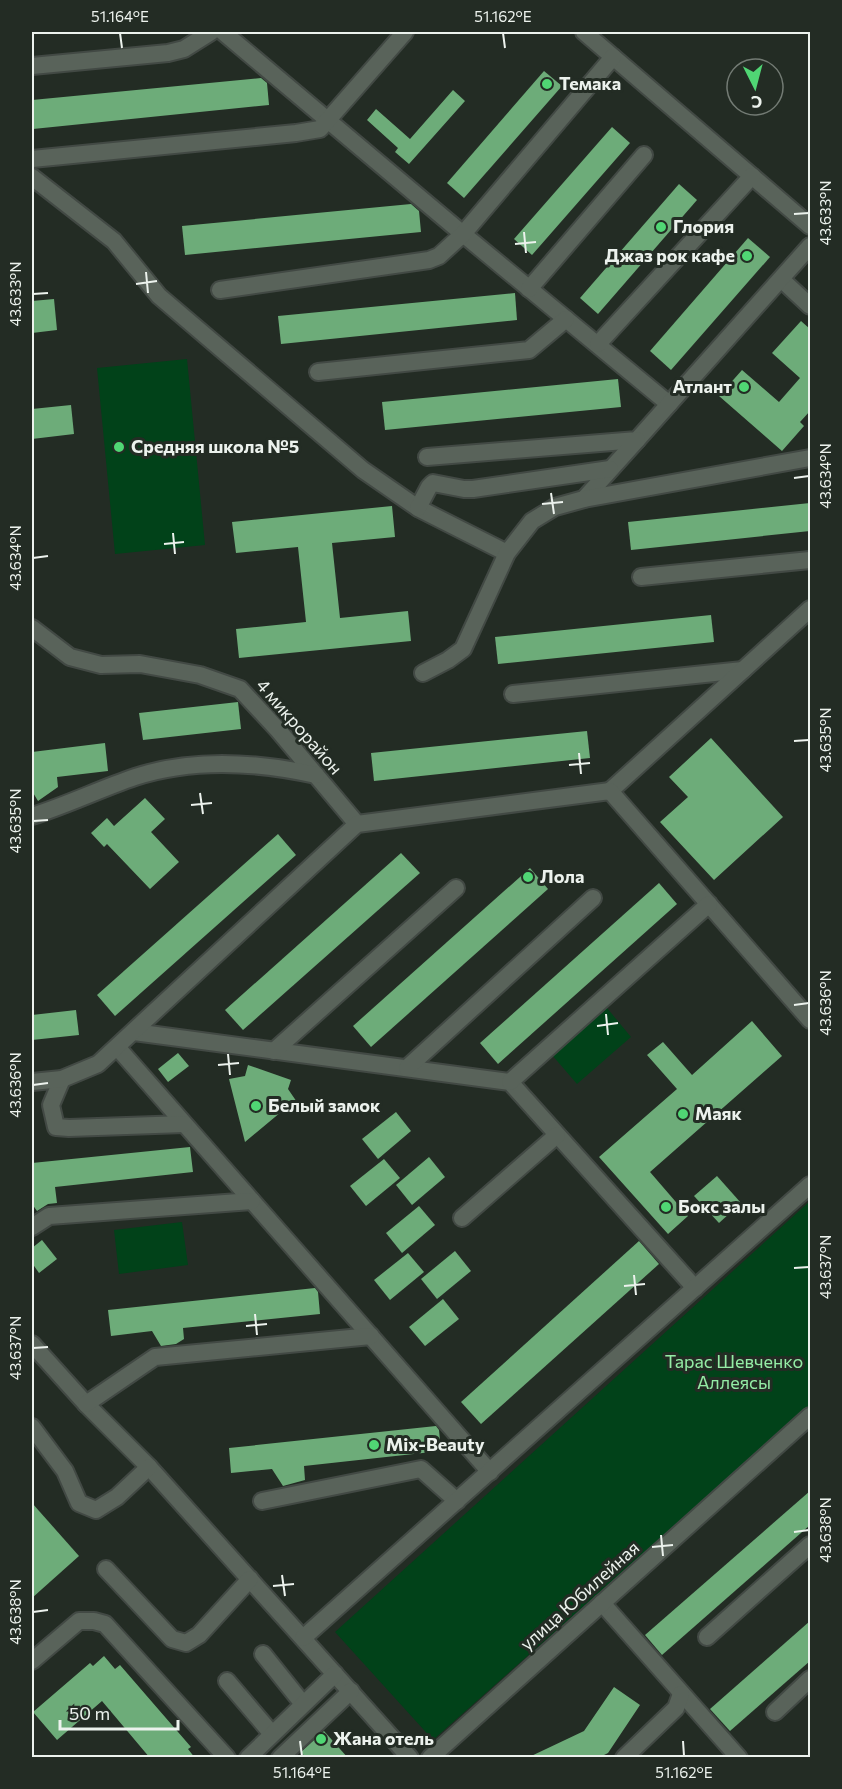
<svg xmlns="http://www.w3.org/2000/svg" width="842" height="1789" font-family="Commissioner,sans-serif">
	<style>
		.green { fill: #014219 }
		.building { fill: #6dac79 }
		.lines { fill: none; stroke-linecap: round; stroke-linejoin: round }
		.minor-casing { stroke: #424944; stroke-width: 20 }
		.minor { stroke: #59635a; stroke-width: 16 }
		.ticks { fill: none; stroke: #ecf2ed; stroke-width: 2 }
		.poi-dot { fill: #50d674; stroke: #232c24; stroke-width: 2 }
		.labels { text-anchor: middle; stroke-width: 6; stroke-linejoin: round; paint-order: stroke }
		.poi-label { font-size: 18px; font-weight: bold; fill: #ecf2ed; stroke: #232c24; text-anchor: start }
		.street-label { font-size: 18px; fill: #ecf2ed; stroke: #232c24 }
		.park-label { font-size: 18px; fill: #94eca5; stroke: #232c24 }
		.neatline { fill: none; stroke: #ecf2ed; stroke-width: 2 }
		.ticks-label { font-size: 15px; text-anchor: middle; fill: #ecf2ed }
	</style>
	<rect width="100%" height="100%" fill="#232c24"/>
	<g class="green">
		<path d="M187,359L205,545L115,554L97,368Z"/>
		<path d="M607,1008L631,1037L577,1084L552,1055Z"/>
		<path d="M810,1201V1405L433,1740L335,1632Z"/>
		<path d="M182,1222L188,1265L119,1274L114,1230Z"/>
	</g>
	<g class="building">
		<path d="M544,71L562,86L464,198L447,183Z"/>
		<path d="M261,78L267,83L269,105L33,129L32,100Z"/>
		<path d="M453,90L465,101L409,164L395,152L398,148L367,120L376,109L410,139Z"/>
		<path d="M612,127L630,143L532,255L514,239Z"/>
		<path d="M679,184L697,200L598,314L580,298Z"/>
		<path d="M411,204L419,211L421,232L185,255L182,226Z"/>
		<path d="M748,238L770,257L671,370L650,351Z"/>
		<path d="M515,293L517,320L281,344L278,316Z"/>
		<path d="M54,299L57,330L32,333V301Z"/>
		<path d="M801,321L810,329V411L800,422L804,426L782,451L719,396L742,370L779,402L800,378L772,353Z"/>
		<path d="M618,379L621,407L385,430L382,402Z"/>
		<path d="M71,405L74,434L32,439V409Z"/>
		<path d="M810,503V531L631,550L628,522Z"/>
		<path d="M392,506L395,537L332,543L340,618L408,611L411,641L239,658L236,629L306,622L298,547L236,553L232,522Z"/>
		<path d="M711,615L714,642L498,664L495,637Z"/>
		<path d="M238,702L241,729L143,740L139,713Z"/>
		<path d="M587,731L590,758L374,781L371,753Z"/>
		<path d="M711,738L783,817L714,880L660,822L688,797L669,777Z"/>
		<path d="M105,743L108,771L57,777L58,787L38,801L32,791V752Z"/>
		<path d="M145,798L165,819L151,832L179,862L150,889L107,844L104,847L91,833L107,818L114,826Z"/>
		<path d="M278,834L296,855L115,1016L97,995Z"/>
		<path d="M401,853L420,873L243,1030L225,1010Z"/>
		<path d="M530,868L548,889L371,1047L353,1026Z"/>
		<path d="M659,883L677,904L498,1064L480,1043Z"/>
		<path d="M76,1010L79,1035L32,1040V1015Z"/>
		<path d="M752,1021L782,1056L650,1172L688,1216L668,1234L599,1157L677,1089L647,1055L663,1042L692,1075Z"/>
		<path d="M178,1053L189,1066L168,1082L158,1069Z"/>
		<path d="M248,1065L291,1080L288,1089L301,1108L287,1107L245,1142L229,1079L245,1076Z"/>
		<path d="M396,1112L411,1131L378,1159L362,1139Z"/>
		<path d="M190,1147L193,1172L55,1187L57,1203L48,1204L37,1211L32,1204V1163Z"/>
		<path d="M429,1157L445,1177L412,1205L396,1185Z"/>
		<path d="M384,1159L400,1178L366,1206L350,1186Z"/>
		<path d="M717,1176L741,1203L719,1223L694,1196Z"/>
		<path d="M419,1206L435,1225L402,1253L386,1233Z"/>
		<path d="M42,1240L57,1259L39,1273L32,1263V1248Z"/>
		<path d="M639,1241L659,1264L481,1424L461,1402Z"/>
		<path d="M455,1251L471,1271L437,1299L421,1279Z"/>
		<path d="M408,1253L424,1272L390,1300L374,1280Z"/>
		<path d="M315,1288L318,1292L320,1314L183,1328L184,1339L176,1344L161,1346L152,1331L111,1336L108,1310Z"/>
		<path d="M443,1299L459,1319L425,1346L409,1327Z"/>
		<path d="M436,1426L439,1430L441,1451L304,1466L305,1480L283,1486L272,1469L231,1473L229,1448Z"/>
		<path d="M810,1491V1525L662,1655L645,1635Z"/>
		<path d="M32,1503L79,1556L32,1598Z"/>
		<path d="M810,1621V1661L730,1731L710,1709Z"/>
		<path d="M104,1656L115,1669L120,1665L191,1747L188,1749L195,1758H150L102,1701L57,1740L33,1712L90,1663L93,1666Z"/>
		<path d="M614,1687L640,1705L608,1753L598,1758H527L584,1731Z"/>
		<path d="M324,1731L348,1758H306L301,1752Z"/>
	</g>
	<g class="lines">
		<defs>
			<g id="minor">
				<path d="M223,32L463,234L669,404"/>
				<path d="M584,32L810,226"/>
				<path d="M32,66L168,53L184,49L211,32"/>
				<path d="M32,159L296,133L320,129L405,32"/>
				<path d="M32,177L114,241L159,296L363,470L418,508L507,553"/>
				<path d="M781,279L810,306"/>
				<path d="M529,289L644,155"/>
				<path d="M220,290L429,260L439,256L463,234L613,57"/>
				<path d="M598,344L752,176"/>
				<path d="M318,372L529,350L566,319"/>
				<path d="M427,457L637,440L810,246"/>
				<path d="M584,499L637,440"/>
				<path d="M418,508L429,487L433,483L464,489H473L610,469"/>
				<path d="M641,577L810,560"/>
				<path d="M32,628L70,657L101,665L140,664L200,675L240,689L278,730L357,824"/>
				<path d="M423,673L448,660L463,649L507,553L532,521L555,507L584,499L810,458"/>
				<path d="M513,694L743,670"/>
				<path d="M610,791L810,609"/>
				<path d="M32,816C67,805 100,789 135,777C193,758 257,762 316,775"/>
				<path d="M134,1032L510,1082L695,1288"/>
				<path d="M117,1047L490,1472"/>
				<path d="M274,1051L456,888"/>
				<path d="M407,1068L593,898"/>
				<path d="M62,1079L51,1105L56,1127L69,1128L184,1124"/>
				<path d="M32,1082L62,1079L98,1064L357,824L610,791L810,1020"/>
				<path d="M510,1082L709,904"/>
				<path d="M462,1218L557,1135"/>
				<path d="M32,1227L49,1216L252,1201"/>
				<path d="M32,1344L86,1404L149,1467L410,1758"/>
				<path d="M86,1404L155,1357L371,1336"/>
				<path d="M32,1427L65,1471L79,1503L96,1510L117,1497L149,1467"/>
				<path d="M262,1501L421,1469L457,1501"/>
				<path d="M106,1569L172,1639L186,1643L199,1635L250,1579"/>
				<path d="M602,1603L739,1758"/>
				<path d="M707,1637L810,1545"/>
				<path d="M303,1638L810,1185"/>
				<path d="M263,1654L303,1704"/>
				<path d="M32,1661L79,1621H94L105,1624L227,1758"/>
				<path d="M227,1681L272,1734"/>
				<path d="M775,1712L810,1679"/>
				<path d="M248,1758L335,1674"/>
				<path d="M280,1758L351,1691"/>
				<path d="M430,1758L810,1416"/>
				<path d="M624,1758L676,1708L681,1694"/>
			</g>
		</defs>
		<use href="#minor" class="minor-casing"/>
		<use href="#minor" class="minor"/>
	</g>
	<path class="ticks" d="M120,33L122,48M503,33L505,48M794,214L809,213M524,232L526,253M515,244L536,242M146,272L148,293M136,284L157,281M33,294L48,293M794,478L809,476M551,493L554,514M542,504L563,502M173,533L175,554M164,544L184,542M33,558L48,556M794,741L809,740M579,753L581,774M569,765L590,763M200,793L203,814M191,805L212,803M33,821L48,820M794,1005L809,1003M606,1014L608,1035M597,1026L618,1023M228,1054L230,1075M218,1065L239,1063M33,1085L48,1083M794,1268L809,1267M634,1275L636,1295M624,1286L645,1284M255,1314L257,1335M246,1326L267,1324M33,1348L48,1347M794,1532L809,1530M661,1535L663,1556M652,1547L673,1545M282,1575L285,1596M273,1586L294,1584M33,1612L48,1610M300,1741L302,1756M683,1741L684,1756"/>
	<g class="poi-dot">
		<circle cx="547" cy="84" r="6"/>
		<circle cx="661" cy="227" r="6"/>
		<circle cx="747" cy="256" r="6"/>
		<circle cx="744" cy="387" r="6"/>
		<circle cx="119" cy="447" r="6"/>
		<circle cx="528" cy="877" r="6"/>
		<circle cx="256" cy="1106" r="6"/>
		<circle cx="683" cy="1114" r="6"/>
		<circle cx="666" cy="1207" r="6"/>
		<circle cx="374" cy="1445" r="6"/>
		<circle cx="321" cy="1739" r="6"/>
	</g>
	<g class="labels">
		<g class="poi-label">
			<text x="559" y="90">Темака</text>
			<text x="673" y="233">Глория</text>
			<text x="735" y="262" text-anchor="end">Джаз рок кафе</text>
			<text x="732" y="393" text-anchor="end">Атлант</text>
			<text x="131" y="453">Средняя школа №5</text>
			<text x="540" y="883">Лола</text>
			<text x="268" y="1112">Белый замок</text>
			<text x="695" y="1120">Маяк</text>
			<text x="678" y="1213">Бокс залы</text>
			<text x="386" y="1451">Mix-Beauty</text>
			<text x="333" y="1745">Жана отель</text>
		</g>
		<g class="street-label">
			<text transform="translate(299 727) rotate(49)" y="6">4 микрорайон</text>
			<text transform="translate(580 1596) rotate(-42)" y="6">улица Юбилейная</text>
		</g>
		<g class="park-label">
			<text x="734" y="1368">Тарас Шевченко<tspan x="734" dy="21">Аллеясы</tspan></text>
		</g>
	</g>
	<rect width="842" height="1789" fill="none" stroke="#232c24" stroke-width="66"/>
	<g transform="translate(755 87) rotate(174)"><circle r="28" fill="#232c24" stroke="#737b74" stroke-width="1.5"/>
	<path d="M0-4.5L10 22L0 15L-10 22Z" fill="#50d674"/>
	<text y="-9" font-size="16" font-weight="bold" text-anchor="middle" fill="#ecf2ed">С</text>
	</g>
	<path d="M60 1720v9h118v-9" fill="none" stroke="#ecf2ed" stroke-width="3"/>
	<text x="69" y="1720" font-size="18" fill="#ecf2ed" stroke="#232c24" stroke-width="4.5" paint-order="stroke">50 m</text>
	<rect x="33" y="33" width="776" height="1723" class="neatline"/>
	<g class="ticks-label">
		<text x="120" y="22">51.164°E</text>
		<text x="503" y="22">51.162°E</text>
		<text transform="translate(826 213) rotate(-90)" y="5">43.633°N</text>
		<text transform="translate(16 294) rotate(-90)" y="5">43.633°N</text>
		<text transform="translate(826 476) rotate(-90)" y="5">43.634°N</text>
		<text transform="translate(16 558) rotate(-90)" y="5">43.634°N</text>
		<text transform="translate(826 740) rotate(-90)" y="5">43.635°N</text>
		<text transform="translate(16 821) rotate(-90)" y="5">43.635°N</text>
		<text transform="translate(826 1003) rotate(-90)" y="5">43.636°N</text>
		<text transform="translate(16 1085) rotate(-90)" y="5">43.636°N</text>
		<text transform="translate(826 1267) rotate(-90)" y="5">43.637°N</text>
		<text transform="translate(16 1348) rotate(-90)" y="5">43.637°N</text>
		<text transform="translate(826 1530) rotate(-90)" y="5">43.638°N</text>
		<text transform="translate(16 1612) rotate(-90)" y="5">43.638°N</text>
		<text x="302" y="1778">51.164°E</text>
		<text x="684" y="1778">51.162°E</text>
	</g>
</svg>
